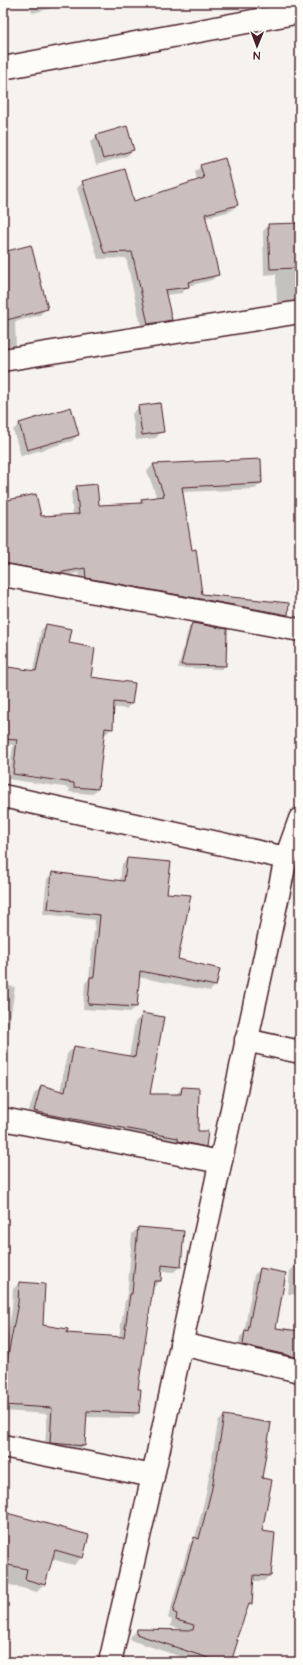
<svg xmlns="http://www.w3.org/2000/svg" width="303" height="1665" font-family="'Architects Daughter',sans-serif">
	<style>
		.shadow { fill: #0003 }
		.building { fill: #cbbfbe; stroke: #4a1f2b }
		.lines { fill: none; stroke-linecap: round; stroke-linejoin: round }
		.minor-casing { stroke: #4a1f2b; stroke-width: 25 }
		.minor { stroke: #fdfcf7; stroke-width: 22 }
	</style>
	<rect width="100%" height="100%" fill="#f6f3ef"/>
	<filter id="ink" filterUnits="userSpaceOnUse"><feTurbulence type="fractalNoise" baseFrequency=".025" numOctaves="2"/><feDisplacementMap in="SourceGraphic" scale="8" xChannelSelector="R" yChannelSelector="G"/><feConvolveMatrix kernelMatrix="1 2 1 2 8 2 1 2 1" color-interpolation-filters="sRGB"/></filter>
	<g filter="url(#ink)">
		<g class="shadow">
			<path d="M29,3H73L32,13Z"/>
			<path d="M211,3H227L212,7Z"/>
			<path d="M97,136L133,150L127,156L96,165L90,142Z"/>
			<path d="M201,166L237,205L231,211L205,218L218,274L212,280L188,286L182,293L165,295L171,320L165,326L142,330L126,258L98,259L77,188L83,182L133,202L197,181L195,172Z"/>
			<path d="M300,224V308H277L276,274L264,275L263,231L269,225Z"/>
			<path d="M3,249L46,308L40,315L15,322L16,345L9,352H3Z"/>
			<path d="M139,407L162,431L156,438L136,440L132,414Z"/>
			<path d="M20,424L78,435L72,441L21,456L13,430Z"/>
			<path d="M260,460L261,483L255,489L182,492L191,551L195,550L201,595L288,604L287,615L229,604L286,616L281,621L80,583L79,573L52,578L3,569V502L35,495L40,517L73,515L71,493L77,487L96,485L98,506L138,504L142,500L157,498L147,471L153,465Z"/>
			<path d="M192,624L225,665L222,669L178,668L189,627Z"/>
			<path d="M46,625L67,644L90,678L131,704L126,709L113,707L112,728L106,734H103L97,789L92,794L69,792L70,788L8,779L13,745L3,744V668L33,671L41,630Z"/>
			<path d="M127,859L177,959L216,985L210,991L138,977L136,1007L130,1012L83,1009L85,983L89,979L95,920L43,914L47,879L52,873L120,882L122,864Z"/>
			<path d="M3,985L15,987L3,1066Z"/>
			<path d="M143,1014L149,1095H176L182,1088L197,1132L205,1146L198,1153L27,1118L34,1094L42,1086L60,1092L67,1054L74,1047L129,1057L135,1022Z"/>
			<path d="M138,1228L180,1266L174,1272L161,1271L160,1281L154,1287H152L137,1390L138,1413L132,1418L86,1417L84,1446L78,1452L45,1448L47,1414L3,1411V1358L12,1309L13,1289L19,1283L42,1326L66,1334L119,1337L125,1301L127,1299L132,1234Z"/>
			<path d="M300,1259V1295L288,1294L290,1271L296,1265L298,1266Z"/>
			<path d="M260,1269L274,1328L300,1332V1364L238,1351L240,1337L244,1333L254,1275Z"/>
			<path d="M224,1416L261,1479L260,1531L270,1575L264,1581H252L251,1604L246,1609L235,1640L230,1662H197L130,1640L131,1636L137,1630L187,1631L170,1626L172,1620L168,1618L189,1544L195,1538L206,1494L218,1422Z"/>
			<path d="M3,1514L82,1557L74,1565L51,1559L44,1584L37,1592L3,1583Z"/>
		</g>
		<g class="building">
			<path d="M127,126L134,150L103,159L96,135Z"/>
			<path d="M225,158L238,205L205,214L219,275L188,282L189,287L165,290L172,320L148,324L132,252L104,253L82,181L125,169L134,201L204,178L200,165Z"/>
			<path d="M300,223V268L270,269L268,224Z"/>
			<path d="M31,245L48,309L3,321V252Z"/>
			<path d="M160,403L164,432L142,435L138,406Z"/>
			<path d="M71,407L79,435L27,450L19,423Z"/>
			<path d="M261,459L262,483L182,487L192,550L196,549L202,594L289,603L288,615L86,578L85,568L58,573L3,563V523L7,522L3,501L36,494L41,516L79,514L76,486L97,484L99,505L142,503L141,499L164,496L153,464Z"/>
			<path d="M192,623L227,629L226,666L181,665Z"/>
			<path d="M46,624L72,629L69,643L95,648L91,677L135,683L132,704L114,702L113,729L105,728L98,789L74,787V783L13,774L17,740L3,739V706L8,667L36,671Z"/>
			<path d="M127,858L171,862L167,893L191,895L178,959L220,969L216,986L140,971L137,1007L88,1004L90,977H94L100,915L48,909L52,872L124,881Z"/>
			<path d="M142,1013L164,1017L150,1094H181L182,1087L199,1088L198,1131H208L206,1147L178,1141V1138L51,1115L34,1111L41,1085L65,1092L74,1046L135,1057Z"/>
			<path d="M138,1227L184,1231L181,1267L162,1265L161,1281H154L138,1389H141L139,1413L87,1411L85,1446L50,1443L52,1408L3,1405V1382L18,1303L19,1282L45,1284L43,1325L68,1329L67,1333L124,1337L130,1294H132Z"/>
			<path d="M260,1268L286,1273L276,1328L300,1331V1358L243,1345L245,1330L248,1331Z"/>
			<path d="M224,1415L271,1423L262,1478L272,1480L262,1531L275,1533L271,1576L254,1575L252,1604H249L236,1640H238L231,1662H220L136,1634L137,1629L193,1630L194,1625L176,1620L177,1614L173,1612L194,1537L199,1539L212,1488Z"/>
			<path d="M3,1512L89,1535L83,1558L55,1550L45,1585L25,1579L27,1569L3,1564Z"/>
		</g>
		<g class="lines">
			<defs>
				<g id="minor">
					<path d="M3,68L300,12"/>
					<path d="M3,360L300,312"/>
					<path d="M3,575L300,630"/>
					<path d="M3,796L286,858"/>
					<path d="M246,1040L300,1052"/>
					<path d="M3,1119L220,1162"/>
					<path d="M181,1344L300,1371"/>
					<path d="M3,1446L153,1476"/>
					<path d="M110,1662L153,1476L286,858L300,819"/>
				</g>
			</defs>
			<use href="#minor" class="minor-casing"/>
			<use href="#minor" class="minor"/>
		</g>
	</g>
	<rect width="303" height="1665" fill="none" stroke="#fdfcf7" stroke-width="16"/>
	<rect x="8" y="8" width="287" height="1649" fill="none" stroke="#4a1f2b" stroke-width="1.5" filter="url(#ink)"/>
	<g transform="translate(257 46) rotate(181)" stroke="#fdfcf7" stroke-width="3" paint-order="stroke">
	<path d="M0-3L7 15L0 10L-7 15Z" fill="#4a1f2b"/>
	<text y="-6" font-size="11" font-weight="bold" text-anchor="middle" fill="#4a1f2b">N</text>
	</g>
</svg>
